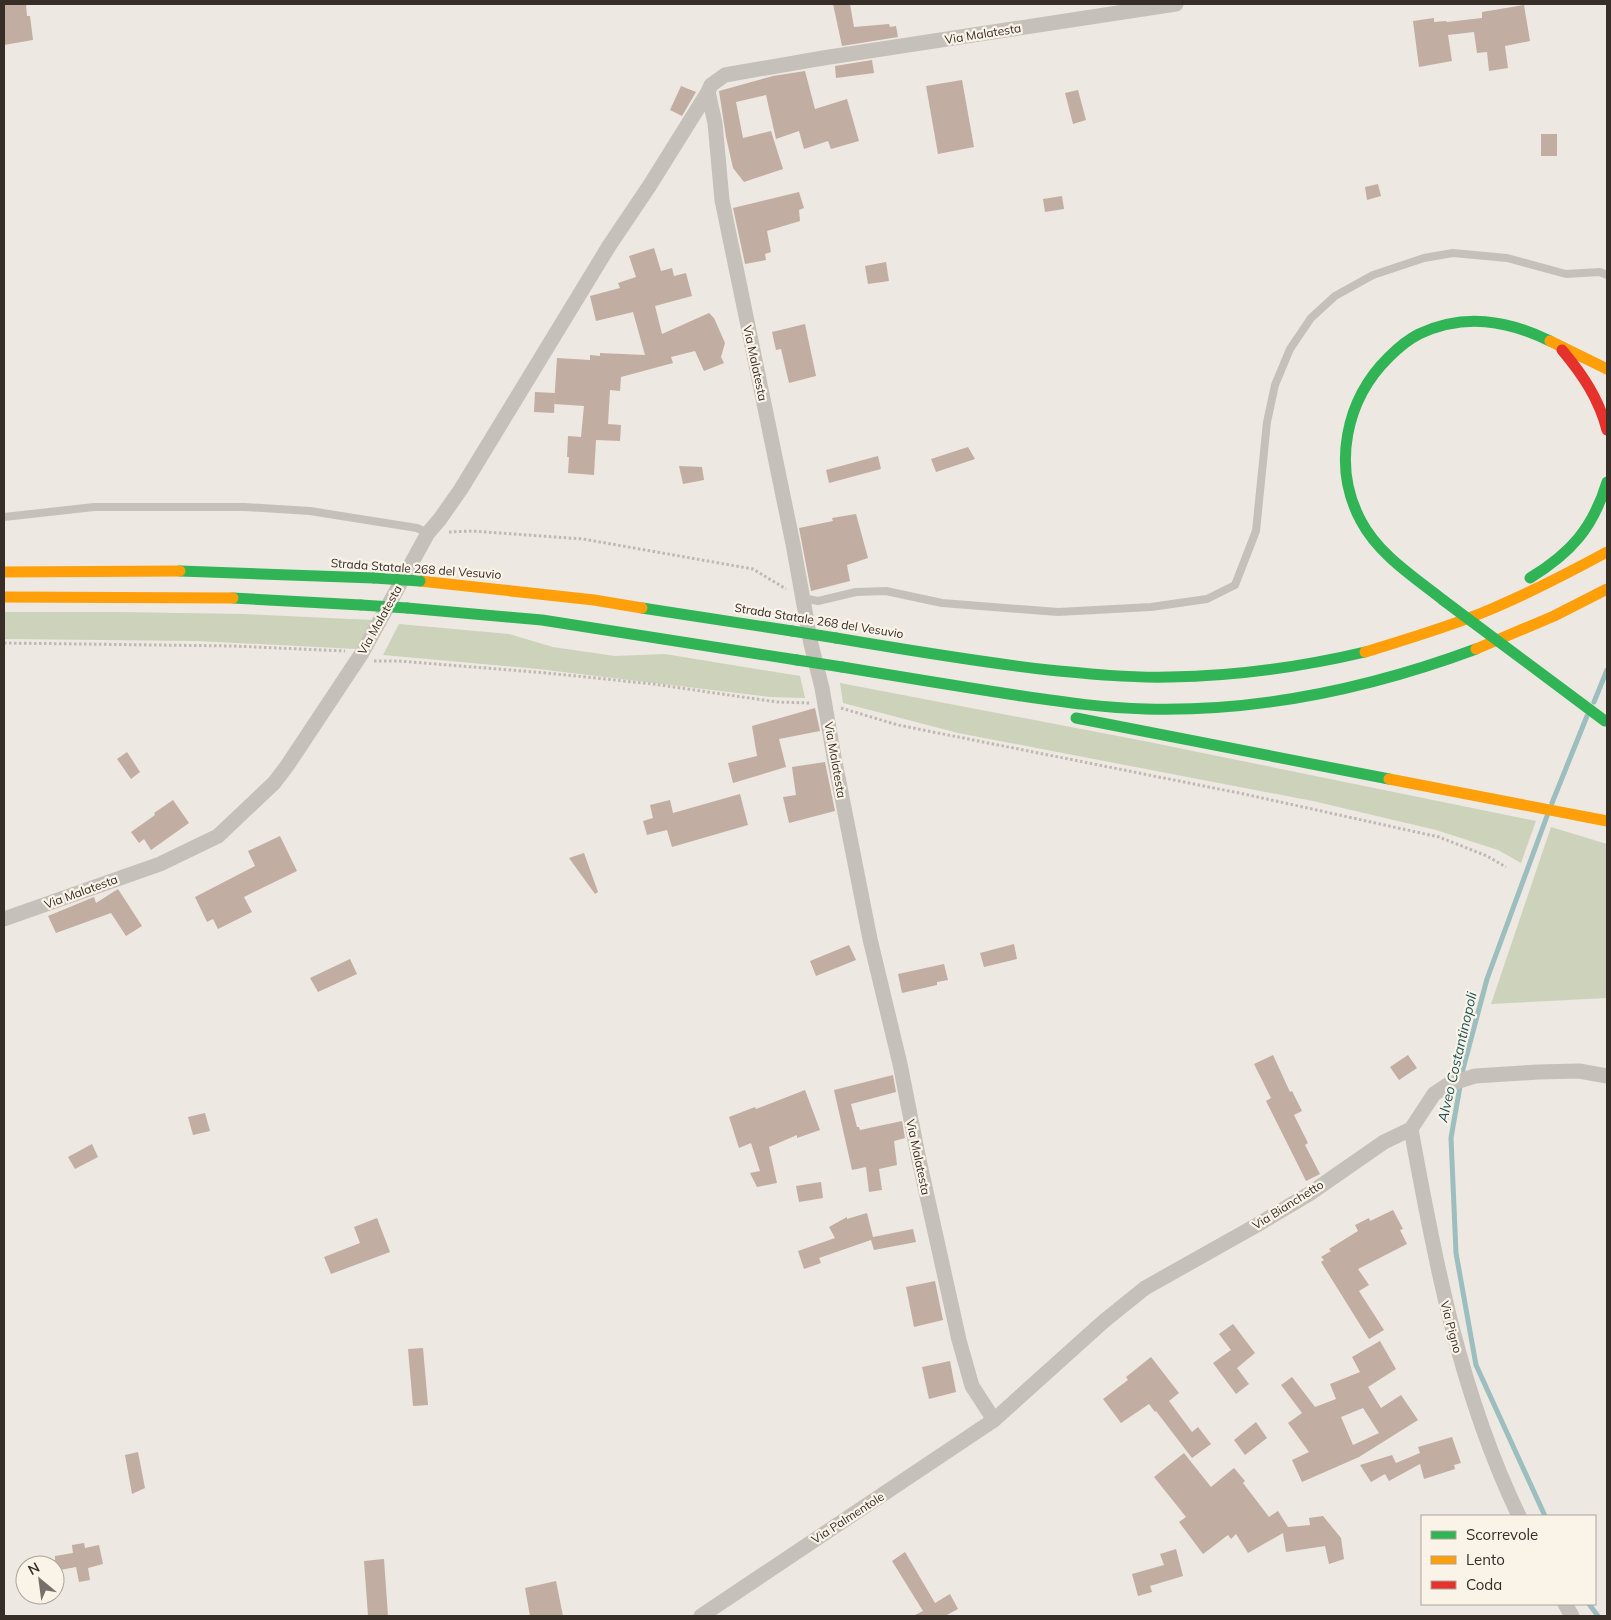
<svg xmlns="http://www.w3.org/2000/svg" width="1611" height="1620" font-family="Mulish,sans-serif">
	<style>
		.green { fill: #cdd3ba }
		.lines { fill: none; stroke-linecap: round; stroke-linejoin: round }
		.stream { stroke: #9cbebf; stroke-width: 5 }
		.building { fill: #c2ada2; fill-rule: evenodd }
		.path { stroke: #bfb9b2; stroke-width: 3; stroke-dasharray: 2.5 2.5; stroke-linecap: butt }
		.lane { stroke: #c6c0ba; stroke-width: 8 }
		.street { stroke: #c6c0ba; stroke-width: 15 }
		.fast { stroke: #30b455; stroke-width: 11 }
		.slow { stroke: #ff9f0a; stroke-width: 11 }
		.jam { stroke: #e5322d; stroke-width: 11 }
		.fast-bridge { stroke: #30b455; stroke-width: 11 }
		.labels { text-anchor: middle; stroke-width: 4.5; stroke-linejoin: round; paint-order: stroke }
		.street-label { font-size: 12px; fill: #372e28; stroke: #faf3e8 }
		.water-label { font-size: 14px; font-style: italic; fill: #1c535a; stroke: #faf3e8 }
	</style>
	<rect width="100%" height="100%" fill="#ede8e1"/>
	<g class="green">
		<path d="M4,612H120L243,614L373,620L356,649L197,641L4,639Z"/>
		<path d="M399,624L509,634L553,647L615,656L665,654L800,676L805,698L770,697L538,669L383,655Z"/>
		<path d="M840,683L1144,741L1536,821L1521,863L1498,850L1436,830L1313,801L958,733L843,703Z"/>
		<path d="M1551,827L1607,844V998L1491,1004Z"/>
	</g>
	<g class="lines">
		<g class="stream">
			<path d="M1594,702L1607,670"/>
			<path d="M1552,803L1587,716"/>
			<path d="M1545,1516L1476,1365L1456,1253L1451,1138L1463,1069L1487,979L1547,816"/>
			<path d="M1589,1604L1598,1616"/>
		</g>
	</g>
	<g class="building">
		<path d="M4,4H26L27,16H30L33,40L4,45Z"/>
		<path d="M833,4H850L854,27L889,24L890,27L896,26L898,37L842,46Z"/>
		<path d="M1524,5L1530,41L1505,46L1508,68L1489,71L1487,52L1477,53L1474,32L1448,35L1452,61L1419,67L1413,21L1434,18V22L1446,21L1447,22L1482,18V12Z"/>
		<path d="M872,60L874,73L836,78L835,66Z"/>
		<path d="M805,71L815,109L847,99L859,141L831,149L828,141L804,149L799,131L776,139L766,95L736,102L743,138L771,131L783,169L744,182L733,168L726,137L719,91L773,76Z"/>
		<path d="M962,80L974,147L938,154L926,86Z"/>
		<path d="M681,86L696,92L682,116L670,110Z"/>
		<path d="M1078,90L1086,120L1073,124L1065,93Z"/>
		<rect x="1541" y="134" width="16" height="22"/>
		<path d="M1378,184L1381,196L1367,200L1365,187Z"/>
		<path d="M799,192L804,208L799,210L800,221L767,231L771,252L765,254L766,260L745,264L733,208Z"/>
		<path d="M1062,196L1064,209L1045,212L1043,199Z"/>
		<path d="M654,248L661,271L672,268L674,276L686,273L692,296L655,306L662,334L709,313L714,318L725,343L721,357L724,363L704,371L695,351L671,357L673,363L621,377L620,391L610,390L608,424L621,425L620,441L596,440L594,475L568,473L569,457H567L568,436L581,437L584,406L554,404L557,358L590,360V355L600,356V353L645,355L633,312L596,321L590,296L620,288L618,283L636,277L629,256Z"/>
		<path d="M886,262L889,281L868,284L865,266Z"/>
		<path d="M805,324L816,376L789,383L781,349L776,350L772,332Z"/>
		<path d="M535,392L555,393L554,413L534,412Z"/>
		<path d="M968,447L975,459L936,472L931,459Z"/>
		<path d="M878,456L881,469L829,483L826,470Z"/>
		<path d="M679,466L702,467L704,480L683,484Z"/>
		<path d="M856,514L868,558L847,565L850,581L811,591L799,528L833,521L832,518Z"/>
		<path d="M815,708L820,731L779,739L786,767L733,783L728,763L757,756L752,726Z"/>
		<path d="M127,752L140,772L131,779L117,759Z"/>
		<path d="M825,762L835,811L789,823L783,797L796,795L792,767Z"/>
		<path d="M740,794L748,825L672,847L667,830L647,835L643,821L653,818L650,805L670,800L673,813Z"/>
		<path d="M173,800L189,823L151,850L144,839L139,843L131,832L155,815L154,813Z"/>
		<path d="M280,836L297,871L244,897L252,912L218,929L213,919L207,922L195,897L255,866L248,851Z"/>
		<path d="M584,853L598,892L595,894L569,858Z"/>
		<path d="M118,889L142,926L126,936L111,913L56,933L48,916L94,897L96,903Z"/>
		<path d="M1014,944L1017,959L984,967L980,953Z"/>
		<path d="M849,945L856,960L816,976L810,961Z"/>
		<path d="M350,959L357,974L318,992L310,978Z"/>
		<path d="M944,964L948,980L937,982V985L902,993L898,974Z"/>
		<path d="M1273,1055L1290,1092L1292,1091L1302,1111L1294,1115L1308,1143L1305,1145L1320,1174L1306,1181L1266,1101L1271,1098L1254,1064Z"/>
		<path d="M1408,1055L1417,1068L1399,1080L1390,1067Z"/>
		<path d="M893,1075L896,1092L851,1104L857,1127H859L860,1130L902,1121L905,1138L894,1141L897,1165L879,1169L882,1190L869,1192L866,1167L852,1170L834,1090Z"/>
		<path d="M805,1090L820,1130L797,1138V1135L769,1147L777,1183L757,1187L750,1173L760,1171L751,1143L739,1148L729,1117L755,1107L756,1109Z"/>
		<path d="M205,1113L210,1131L193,1135L188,1117Z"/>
		<path d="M92,1144L98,1157L75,1169L68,1157Z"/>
		<path d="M821,1182L823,1198L799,1202L796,1186Z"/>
		<path d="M1393,1210L1403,1229L1400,1230L1407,1244L1358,1269L1369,1285L1359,1291L1384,1330L1369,1339L1321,1262L1324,1260L1321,1257L1331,1251L1329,1249L1358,1231L1355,1225L1369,1218L1370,1221Z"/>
		<path d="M867,1213L873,1237L913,1229L916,1242L874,1250L871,1240L819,1258L821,1263L804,1269L798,1251L835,1238L829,1227L847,1217V1219Z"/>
		<path d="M377,1218L390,1252L331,1274L324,1257L360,1243L354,1227Z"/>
		<path d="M935,1281L943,1320L914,1327L906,1287Z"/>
		<path d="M1233,1324L1255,1353L1237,1368L1249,1384L1236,1394L1213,1363L1231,1350L1219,1334Z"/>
		<path d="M1380,1341L1396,1369L1368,1387L1381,1408L1401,1395L1418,1420L1359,1457L1302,1482L1292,1460L1309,1452L1288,1423L1302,1413L1281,1385L1292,1377L1315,1407L1336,1399L1330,1384L1360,1372L1352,1357ZM1363,1408L1379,1433L1353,1445L1341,1417Z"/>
		<path d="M423,1348L428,1405L413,1406L408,1349Z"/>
		<path d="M1151,1357L1179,1393L1169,1401L1192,1432L1198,1427L1211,1444L1192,1458L1156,1411L1155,1412L1149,1404L1121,1423L1103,1399L1128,1380L1126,1377Z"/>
		<path d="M950,1361L956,1392L929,1399L922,1367Z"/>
		<path d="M1256,1422L1267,1438L1245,1455L1234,1440Z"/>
		<path d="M1452,1437L1461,1463L1454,1465L1455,1469L1424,1479L1420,1464L1389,1481L1385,1474L1371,1482L1360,1465L1392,1455L1396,1463L1420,1453L1418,1447Z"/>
		<path d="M138,1452L145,1488L132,1494L125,1455Z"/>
		<path d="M1184,1453L1211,1487L1234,1468L1245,1481L1243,1483L1269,1517L1278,1511L1288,1527L1310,1525L1309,1518L1323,1516L1341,1538L1344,1559L1329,1564L1325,1546L1286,1552L1283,1533L1248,1553L1236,1534L1231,1539L1228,1535L1203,1554L1179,1522L1186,1517L1154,1477Z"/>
		<path d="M84,1543L85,1548L99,1545L103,1564L88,1568L90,1580L79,1582L76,1567L55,1571V1556L73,1553L72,1545Z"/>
		<path d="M1176,1549L1183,1576L1150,1586L1152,1592L1138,1596L1132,1574L1164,1565L1160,1554Z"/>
		<path d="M905,1552L935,1603L950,1594L958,1609L945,1616H913L923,1611L892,1561Z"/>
		<path d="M384,1559L388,1616H368L364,1561Z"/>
		<path d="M556,1581L563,1616H530L525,1588Z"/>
	</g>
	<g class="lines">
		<g class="path">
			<path d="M449,532L472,531L583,539L753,569L786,589"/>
			<path d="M4,643L233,646L345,651"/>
			<path d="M374,661H399L547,673L653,684L777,702L810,703"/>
			<path d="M841,708L898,725L1244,794L1439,837L1487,856L1506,867"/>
		</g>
		<g class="lane">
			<path d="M4,517L94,507H244L310,511L417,528L428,533"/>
			<path d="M802,598L818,601L856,592L886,591L942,603L1058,612L1151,607L1207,599L1235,585L1256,531L1267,422L1275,385L1290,349L1311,318L1335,296L1373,275L1424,258L1453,253L1507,258L1566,274L1600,272L1607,275"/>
		</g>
		<g class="street">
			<path d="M4,919L160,864L218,836L274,783L287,766L362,653L428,533L440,519L461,489L609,246L650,185L708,92"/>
			<path d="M1411,1129C1435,1262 1460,1393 1519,1516"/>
			<path d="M994,1420L972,1386L959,1340L919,1160L900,1064L870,939L834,757L822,688L811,644L793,544L722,200L715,123L708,92L711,85L725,75L823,58L1176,4"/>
			<path d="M1565,1604L1572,1616"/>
			<path d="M701,1616L994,1420L1104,1321L1145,1288L1257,1225L1309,1194L1384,1142L1411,1129L1434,1094L1449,1084L1475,1076L1538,1072L1579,1071L1607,1076"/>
		</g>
		<g class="fast">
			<path d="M180,571L374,578"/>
			<path d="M1530,578C1571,553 1593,528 1607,482"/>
			<path d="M233,598L361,605"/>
			<path d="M1443,600C1414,577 1379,555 1361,521C1332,467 1345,400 1389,357C1398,348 1407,340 1419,334C1464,313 1507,320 1550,341"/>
			<path d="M407,608L542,620L797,660"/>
			<path d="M642,608L792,631"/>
			<path d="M836,638C907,650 978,662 1049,670C1089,674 1130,678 1170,677C1236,676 1301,667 1365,652"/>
			<path d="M842,667C902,677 962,687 1022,696C1063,702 1104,708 1146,709C1258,712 1371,688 1476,649"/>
			<path d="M1076,718L1389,779"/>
		</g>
		<g class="slow">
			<path d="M1550,341L1607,369"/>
			<path d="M4,572L180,571"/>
			<path d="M420,581L594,600L642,608"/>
			<path d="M4,597L233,598"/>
			<path d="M1476,649L1554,616L1607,589"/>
			<path d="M1365,652C1407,639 1449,627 1489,610C1530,593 1568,573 1607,552"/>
			<path d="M1389,779L1607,821"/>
		</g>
		<path class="jam" d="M1562,350C1583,375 1599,399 1607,430"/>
		<g class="fast-bridge">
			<path d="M374,578L420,581"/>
			<path d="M1443,600L1605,721"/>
			<path d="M361,605L407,608"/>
			<path d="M792,631L836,638"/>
			<path d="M797,660L842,667"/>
		</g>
	</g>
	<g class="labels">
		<g class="street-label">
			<text transform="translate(983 34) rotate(-9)" y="4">Via Malatesta</text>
			<text transform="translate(755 363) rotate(78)" y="4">Via Malatesta</text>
			<text transform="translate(416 569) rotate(4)" y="4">Strada Statale 268 del Vesuvio</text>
			<text transform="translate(380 620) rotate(-61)" y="4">Via Malatesta</text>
			<text transform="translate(819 621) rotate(9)" y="4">Strada Statale 268 del Vesuvio</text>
			<text transform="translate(835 760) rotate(80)" y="4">Via Malatesta</text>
			<text transform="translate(81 892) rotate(-20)" y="4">Via Malatesta</text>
			<text transform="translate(918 1157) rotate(78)" y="4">Via Malatesta</text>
			<text transform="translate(1288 1205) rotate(-32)" y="4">Via Bianchetto</text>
			<text transform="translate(1451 1327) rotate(75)" y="4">Via Pigno</text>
			<text transform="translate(848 1518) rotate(-33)" y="4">Via Palmentole</text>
		</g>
		<g class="water-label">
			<text transform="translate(1457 1057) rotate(-77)" y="5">Alveo Costantinopoli</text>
		</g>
	</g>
	<rect width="1611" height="1620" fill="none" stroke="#372e28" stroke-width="10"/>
	<rect x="1421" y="1515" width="175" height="90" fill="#faf3e8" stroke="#aca49b"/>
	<rect x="1431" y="1531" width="25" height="8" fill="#30b455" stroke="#aca49b"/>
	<text x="1466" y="1540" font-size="15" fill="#372e28">Scorrevole</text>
	<rect x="1431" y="1556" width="25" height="8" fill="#ff9f0a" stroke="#aca49b"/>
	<text x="1466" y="1565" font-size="15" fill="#372e28">Lento</text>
	<rect x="1431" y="1581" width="25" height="8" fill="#e5322d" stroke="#aca49b"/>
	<text x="1466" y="1590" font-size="15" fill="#372e28">Coda</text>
	<g transform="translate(40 1580) rotate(331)"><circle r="24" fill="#faf3e8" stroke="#aca49b"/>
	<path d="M0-4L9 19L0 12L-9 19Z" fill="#776f69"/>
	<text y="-8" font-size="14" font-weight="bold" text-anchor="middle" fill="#372e28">N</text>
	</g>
</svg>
